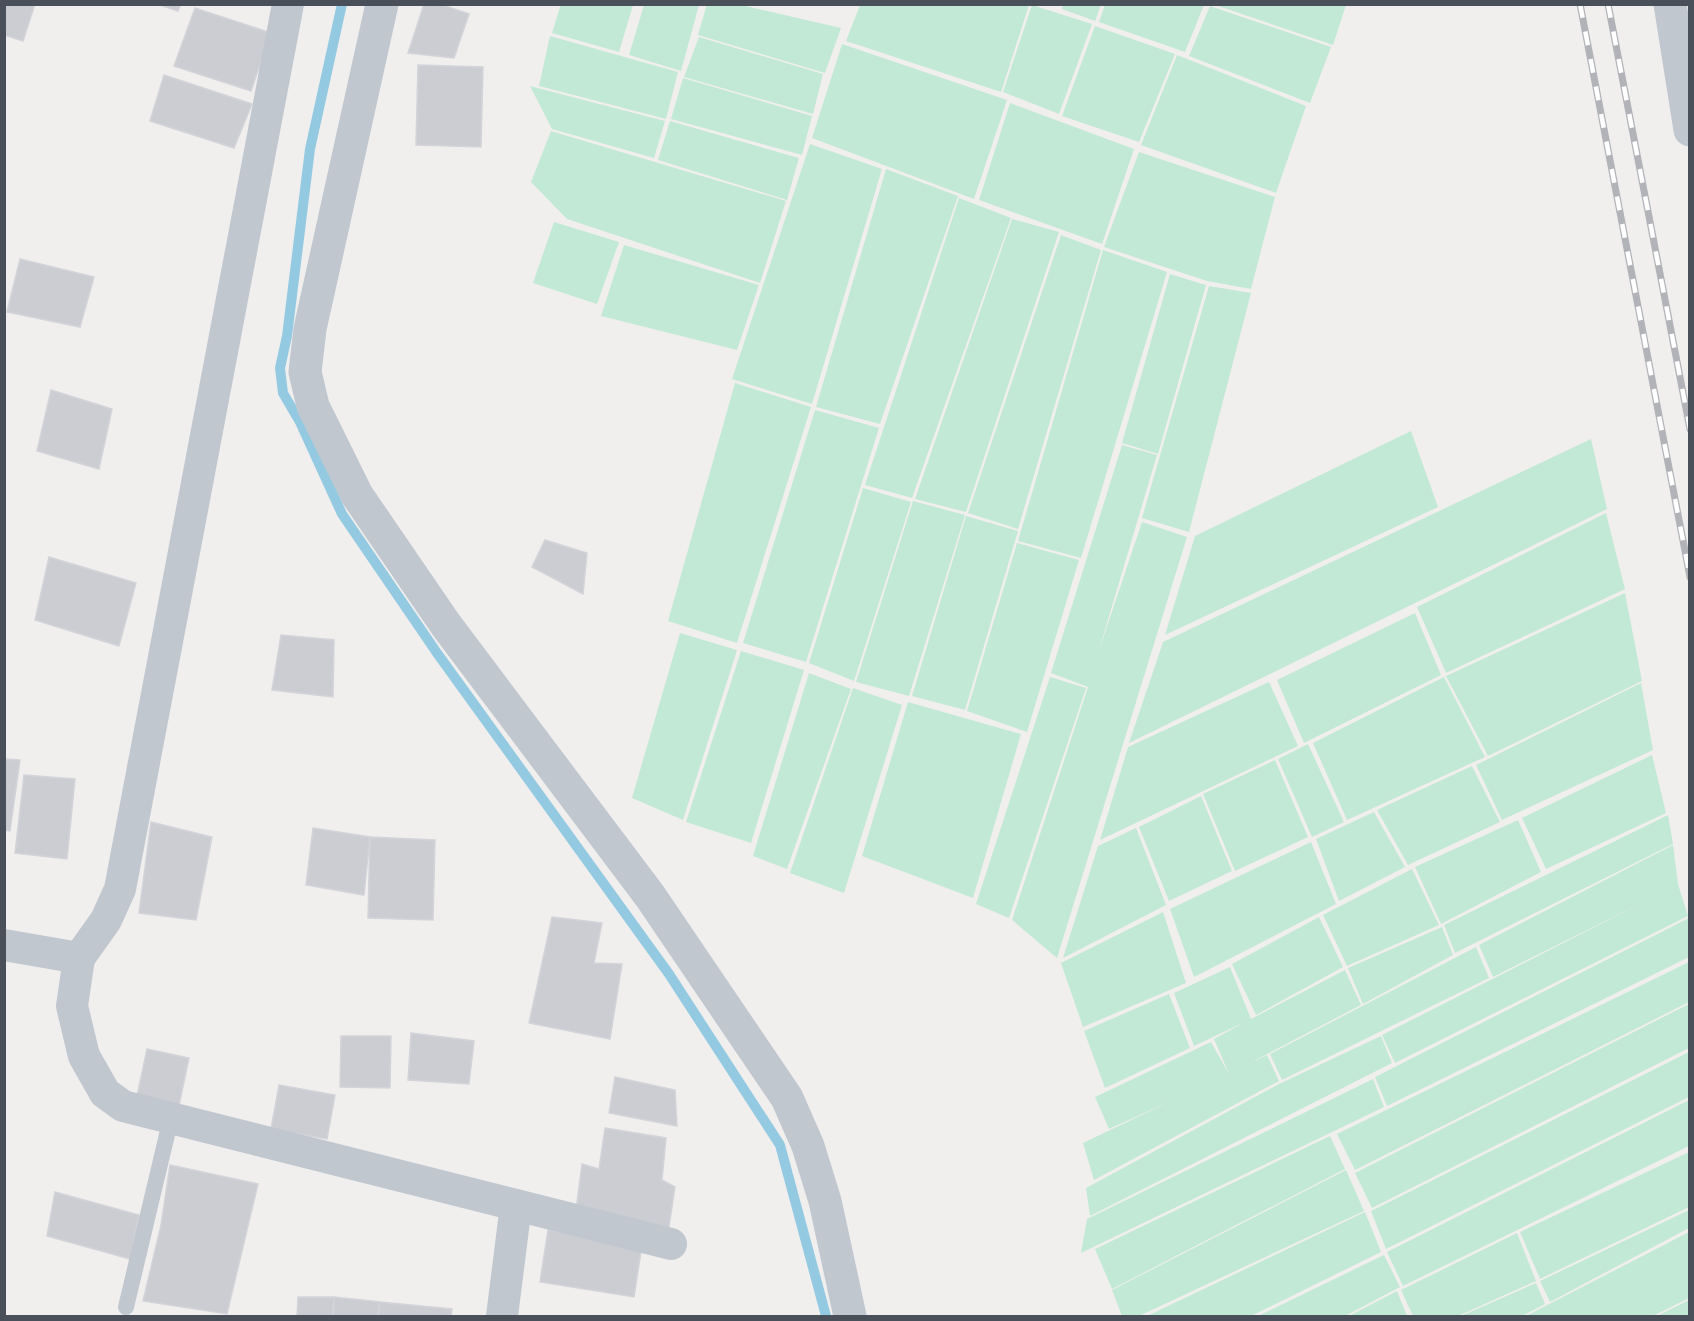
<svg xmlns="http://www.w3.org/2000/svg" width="1694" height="1321" font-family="'Space Grotesk',sans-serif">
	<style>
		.green { fill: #c2e9d5 }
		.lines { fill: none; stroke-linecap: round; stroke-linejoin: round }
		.stream { stroke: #94cae1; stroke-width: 10 }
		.building { fill: #cccdd2; stroke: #d3d4d9; stroke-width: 1.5 }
		.service { stroke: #c1c7cf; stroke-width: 16 }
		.minor { stroke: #c1c7cf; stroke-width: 32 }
		.tertiary { stroke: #c1c7cf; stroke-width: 33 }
		.rail-casing { stroke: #b1b3b8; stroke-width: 7 }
		.rail { stroke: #fff; stroke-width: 4.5; stroke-dasharray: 14; stroke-linecap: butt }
	</style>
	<rect width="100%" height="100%" fill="#f1efee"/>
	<g class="green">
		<path d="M561,4L633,5L619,52L552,33Z"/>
		<path d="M707,4L741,5L841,28L825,73L698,35Z"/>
		<path d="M644,5H699L681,71L629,55Z"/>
		<path d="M860,5V4L1029,5L1001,92L846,41Z"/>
		<path d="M1032,5L1092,24L1059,114L1003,92Z"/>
		<path d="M1063,5V4L1101,5L1095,21L1062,9Z"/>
		<path d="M1105,5L1201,4L1204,5L1185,52L1099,22Z"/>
		<path d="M1215,5H1346L1333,45Z"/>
		<path d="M1210,6L1331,47L1310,103L1189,56Z"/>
		<path d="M1095,26L1175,54L1139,142L1062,116Z"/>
		<path d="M550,36L678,72L666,119L539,86Z"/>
		<path d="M699,37L823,74L813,114L684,77Z"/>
		<path d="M842,44L1007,100L974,199L812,138Z"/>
		<path d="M1177,55L1306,106L1276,193L1141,145Z"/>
		<path d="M683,78L812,116L802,155L671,119Z"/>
		<path d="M530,86L665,121L654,158L552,129Z"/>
		<path d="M1010,103L1134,149L1102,244L979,200Z"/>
		<path d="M670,121L799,158L787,200L658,160Z"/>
		<path d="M551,131L786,201L760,283L567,219L531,182Z"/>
		<path d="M810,144L882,169L812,404L732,379Z"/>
		<path d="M1139,152L1275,197L1251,289L1207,281L1104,247Z"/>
		<path d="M886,169L958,196L880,424L816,407Z"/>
		<path d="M959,198L1011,218L912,498L865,485Z"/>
		<path d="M1012,219L1059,232L966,512L915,499Z"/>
		<path d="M554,222L619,242L597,304L533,283Z"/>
		<path d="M1061,235L1101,250L1018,529L968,513Z"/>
		<path d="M624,245L759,285L737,350L601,316Z"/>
		<path d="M1103,250L1167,272L1081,558L1018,541Z"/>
		<path d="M1170,274L1206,285L1158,454L1122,443Z"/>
		<path d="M1209,286L1251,293L1189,532L1142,518Z"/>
		<path d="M735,383L811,407L737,643L668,621Z"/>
		<path d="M815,410L879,428L806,662L743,643Z"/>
		<path d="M1411,431L1438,507L1165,635L1195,536Z"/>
		<path d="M1591,439L1607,509L1129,743L1163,642Z"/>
		<path d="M1122,445L1157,455L1099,650L1142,522L1187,537L1057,958L1012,920L1088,687L1051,673Z"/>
		<path d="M863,488L911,502L854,681L809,663Z"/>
		<path d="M913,501L965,515L909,696L856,682Z"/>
		<path d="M1606,513L1625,589L1446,673L1417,607Z"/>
		<path d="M966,516L1018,531L965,710L912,696Z"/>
		<path d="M1017,543L1079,560L1027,732L967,711Z"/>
		<path d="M1625,593L1642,681L1488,756L1446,676Z"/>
		<path d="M1415,613L1441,675L1304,743L1277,680Z"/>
		<path d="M680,633L737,650L683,820L632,798Z"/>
		<path d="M741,651L804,670L751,843L686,822Z"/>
		<path d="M809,673L851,689L787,869L753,856Z"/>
		<path d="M1050,677L1086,688L1009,918L976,904Z"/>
		<path d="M1444,677L1485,757L1347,820L1313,743Z"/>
		<path d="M1269,682L1298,746L1100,840L1128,747Z"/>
		<path d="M1641,683L1653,750L1502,820L1476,765Z"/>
		<path d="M853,688L902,705L844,893L790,873Z"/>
		<path d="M908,702L1021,734L973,898L862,856Z"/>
		<path d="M1308,744L1344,822L1312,837L1278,759Z"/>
		<path d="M1652,755L1666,813L1546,869L1522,818Z"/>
		<path d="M1275,760L1308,837L1235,871L1203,794Z"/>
		<path d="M1472,766L1500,822L1408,865L1377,810Z"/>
		<path d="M1201,796L1232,871L1169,901L1139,827Z"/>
		<path d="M1374,812L1405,867L1339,901L1316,839Z"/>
		<path d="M1668,815L1673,844L1455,953L1444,925Z"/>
		<path d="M1518,820L1541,872L1441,924L1415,867Z"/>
		<path d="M1136,828L1166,905L1063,958L1098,846Z"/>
		<path d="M1311,842L1336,904L1194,977L1170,909Z"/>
		<path d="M1673,845L1678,884L1688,916L1395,1063L1382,1035L1640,904L1493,977L1479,945Z"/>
		<path d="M1412,869L1439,925L1347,966L1323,915Z"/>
		<path d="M1163,912L1186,983L1083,1027L1061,963Z"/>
		<path d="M1319,917L1343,967L1256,1015L1232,964Z"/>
		<path d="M1689,918V957L1387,1106L1375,1077Z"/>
		<path d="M1442,927L1453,955L1363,1004L1348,968Z"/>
		<path d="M1476,947L1489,978L1282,1080L1270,1054Z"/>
		<path d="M1689,962V1002L1355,1170L1337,1134Z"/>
		<path d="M1230,967L1251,1019L1345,970L1361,1005L1248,1064L1267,1055L1279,1081L1094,1180L1083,1143L1171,1101L1109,1129L1095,1097L1211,1042L1229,1074L1214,1039L1245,1022L1194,1046L1174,993Z"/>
		<path d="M1169,994L1190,1048L1105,1088L1084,1031Z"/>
		<path d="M1689,1004V1048L1372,1208L1355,1173Z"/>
		<path d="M1381,1036L1392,1063L1090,1216L1086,1188L1281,1083Z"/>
		<path d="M1689,1052V1097L1386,1249L1371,1211Z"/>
		<path d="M1373,1079L1384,1107L1081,1253L1087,1219Z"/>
		<path d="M1689,1100V1146L1403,1286L1387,1252Z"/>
		<path d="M1330,1136L1345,1169L1112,1289L1095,1249Z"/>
		<path d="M1689,1152V1207L1540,1279L1520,1232Z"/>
		<path d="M1346,1170L1364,1211L1139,1316H1122L1112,1290Z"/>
		<path d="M1689,1210V1228L1550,1302L1540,1281Z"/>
		<path d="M1365,1212L1381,1252L1251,1316H1147Z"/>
		<path d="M1689,1232V1298L1653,1316H1526Z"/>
		<path d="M1517,1233L1536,1281L1458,1316H1413L1401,1290Z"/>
		<path d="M1384,1255L1400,1287L1345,1316H1258Z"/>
		<path d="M1536,1283L1545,1304L1522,1316H1461Z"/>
		<path d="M1397,1291L1407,1316H1349Z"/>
		<path d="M1689,1300V1316H1657Z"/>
	</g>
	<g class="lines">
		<path class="stream" d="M342,4L310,149L287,336L280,368L283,393L300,422L342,514L437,653L669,974L780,1145L826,1316"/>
	</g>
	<g class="building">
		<path d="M4,4H35L23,41L4,35Z"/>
		<path d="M157,4H181L178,11Z"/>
		<path d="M424,4H440L469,14L454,58L408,53Z"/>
		<path d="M195,8L271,33L251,91L174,66Z"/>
		<path d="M418,65L483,67L481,147L416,145Z"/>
		<path d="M164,75L252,104L234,148L150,121Z"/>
		<path d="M20,259L94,277L80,327L7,312Z"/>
		<path d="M51,390L112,409L99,469L37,451Z"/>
		<path d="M545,540L587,553L583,594L532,567Z"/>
		<path d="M49,557L136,583L119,646L35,620Z"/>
		<path d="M281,635L334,640L333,697L272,690Z"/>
		<path d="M4,759L20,760L10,831L4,830Z"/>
		<path d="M24,775L75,779L67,859L15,853Z"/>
		<path d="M151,822L212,837L196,920L139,913Z"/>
		<path d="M313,828L370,837L364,895L306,885Z"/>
		<path d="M370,837L435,840L433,920L368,918Z"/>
		<path d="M552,917L602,923L594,963L622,964L610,1039L529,1023Z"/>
		<path d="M411,1033L474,1041L469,1084L408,1080Z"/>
		<path d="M341,1036H391L390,1088L340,1087Z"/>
		<path d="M147,1049L189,1058L178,1110L136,1101Z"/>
		<path d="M615,1077L675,1090L677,1126L609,1113Z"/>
		<path d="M279,1085L335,1095L327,1139L271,1129Z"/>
		<path d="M605,1128L666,1138L662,1180L675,1187L668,1233L576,1210L582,1164L599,1169Z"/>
		<path d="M170,1165L258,1184L227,1314L143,1301L161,1225Z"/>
		<path d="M55,1192L139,1215L130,1259L47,1236Z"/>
		<path d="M548,1230L642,1245L634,1297L540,1282Z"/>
		<path d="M298,1297H334L333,1316H297Z"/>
		<path d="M334,1297L380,1302L378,1316H333Z"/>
		<path d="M380,1302L452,1309L451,1316H378Z"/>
	</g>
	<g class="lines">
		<path class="service" d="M126,1307L171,1118"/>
		<g class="minor">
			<path d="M288,4L120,889L106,920L79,958L72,1006L84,1056L105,1093L123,1106L671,1244"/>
			<path d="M4,945L79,958"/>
			<path d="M502,1316L516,1205"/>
		</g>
		<g class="tertiary">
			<path d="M382,4L310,329L305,372L313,406L357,495L446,625L650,896L787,1098L808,1146L825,1201L850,1316"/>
			<path d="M1670,4L1690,130"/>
		</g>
		<defs>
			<g id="rail">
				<path d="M1580,4L1690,577"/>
				<path d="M1608,4L1690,429"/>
			</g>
		</defs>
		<use href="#rail" class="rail-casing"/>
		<use href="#rail" class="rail"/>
	</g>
	<rect width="1694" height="1321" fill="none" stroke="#495059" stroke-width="12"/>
</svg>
